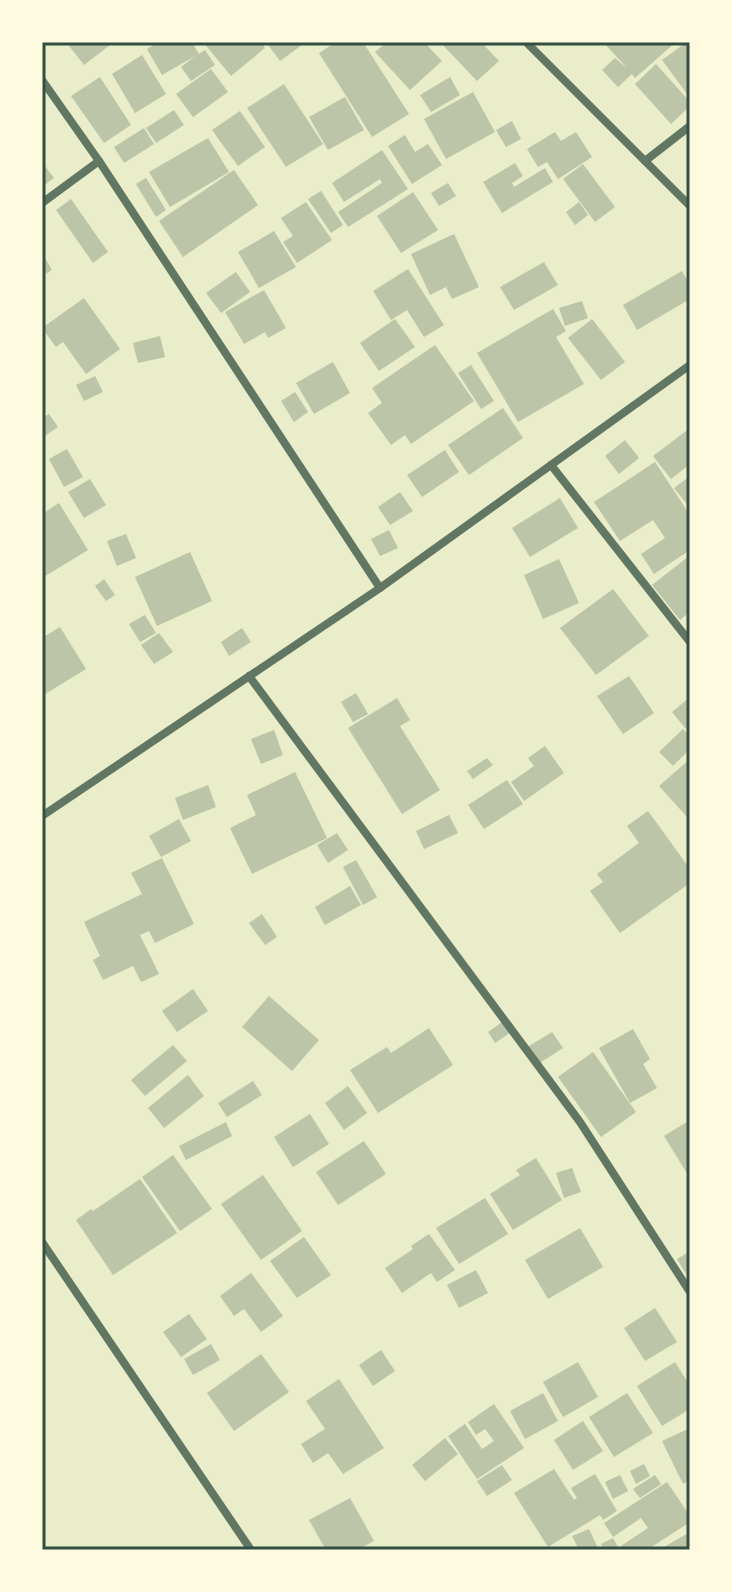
<svg xmlns="http://www.w3.org/2000/svg" width="732" height="1592" font-family="'Public Sans',sans-serif">
	<style>
		.building { fill: #bcc5a7 }
		.lines { fill: none; stroke-linecap: round; stroke-linejoin: round }
		.minor { stroke: #617663; stroke-width: 8 }
		.neatline { fill: none; stroke: #344e41; stroke-width: 3 }
	</style>
	<rect width="100%" height="100%" fill="#e9edc9"/>
	<g class="building">
		<path d="M66,42H114L84,65Z"/>
		<path d="M159,42H192L199,54L205,50L215,65L191,81L181,67L195,56L162,75L147,49Z"/>
		<path d="M203,42H261L265,48L231,76Z"/>
		<path d="M266,42H306L280,61Z"/>
		<path d="M336,42H363L409,114L372,137L319,53Z"/>
		<path d="M387,42H424L442,61L410,90L375,52Z"/>
		<path d="M440,42H481L499,61L477,81Z"/>
		<path d="M603,42H676L635,78L632,74L618,87L602,70L615,58L627,68Z"/>
		<path d="M687,42H690V98L662,60Z"/>
		<path d="M142,55L166,94L135,113L112,74Z"/>
		<path d="M656,64L690,102V106L671,124L635,84Z"/>
		<path d="M211,69L228,92L193,117L176,94Z"/>
		<path d="M100,77L131,125L104,143L71,96Z"/>
		<path d="M450,77L460,95L431,112L420,95Z"/>
		<path d="M284,84L323,144L286,167L247,108Z"/>
		<path d="M473,92L495,132L446,159L424,119Z"/>
		<path d="M345,97L364,130L328,150L309,117Z"/>
		<path d="M174,110L184,125L156,143L146,128Z"/>
		<path d="M240,111L265,147L238,166L212,130Z"/>
		<path d="M512,121L521,139L506,147L496,130Z"/>
		<path d="M144,128L154,144L124,163L114,147Z"/>
		<path d="M555,132L561,141L576,132L592,157L558,179L547,162L538,167L527,149Z"/>
		<path d="M405,135L415,152L428,144L442,165L412,184L388,146Z"/>
		<path d="M208,138L229,172L170,207L149,172Z"/>
		<path d="M382,150L408,189L348,227L338,212L382,183L380,179L344,202L332,183Z"/>
		<path d="M42,162L54,178L42,187Z"/>
		<path d="M515,163L523,176L512,183L514,187L545,168L553,182L502,213L483,182Z"/>
		<path d="M583,164L615,207L595,222L563,179Z"/>
		<path d="M234,170L258,205L183,257L159,221Z"/>
		<path d="M146,178L166,210L156,217L136,184Z"/>
		<path d="M448,183L456,196L439,206L431,193Z"/>
		<path d="M321,191L343,225L331,233L308,199Z"/>
		<path d="M413,192L438,230L401,253L377,216Z"/>
		<path d="M71,199L108,252L93,263L56,210Z"/>
		<path d="M306,202L332,240L297,263L283,242L293,236L281,218Z"/>
		<path d="M579,202L588,215L575,225L566,212Z"/>
		<path d="M274,231L296,267L259,288L238,252Z"/>
		<path d="M454,234L479,287L452,299L446,287L430,295L411,254Z"/>
		<path d="M42,253L52,270L42,276Z"/>
		<path d="M544,262L558,285L514,310L500,287Z"/>
		<path d="M408,269L444,325L424,337L407,310L391,320L373,291Z"/>
		<path d="M682,271L690,285V299L637,330L623,305Z"/>
		<path d="M236,272L250,292L221,313L206,293Z"/>
		<path d="M264,290L286,328L268,338L265,332L244,344L225,312Z"/>
		<path d="M84,298L120,349L86,374L63,342L56,347L42,328Z"/>
		<path d="M582,301L588,318L565,326L559,308Z"/>
		<path d="M553,309L566,331L556,337L584,384L518,422L477,353Z"/>
		<path d="M395,319L415,347L379,371L360,343Z"/>
		<path d="M592,319L625,362L601,380L568,338Z"/>
		<path d="M160,336L165,357L138,363L133,343Z"/>
		<path d="M435,345L474,401L411,444L405,435L391,445L368,413L382,403L372,388Z"/>
		<path d="M333,362L350,393L314,414L296,383Z"/>
		<path d="M471,365L494,401L481,409L458,373Z"/>
		<path d="M95,376L103,392L84,401L76,385Z"/>
		<path d="M295,392L308,412L294,422L281,401Z"/>
		<path d="M503,408L523,438L469,475L448,445Z"/>
		<path d="M49,414L58,427L42,438V418Z"/>
		<path d="M690,428V464L671,479L653,456Z"/>
		<path d="M625,440L639,458L619,474L605,456Z"/>
		<path d="M67,449L83,477L64,487L49,459Z"/>
		<path d="M445,450L459,472L422,497L407,475Z"/>
		<path d="M655,462L690,515V550L654,574L641,554L665,538L653,520L620,541L594,502Z"/>
		<path d="M690,476V508L674,488Z"/>
		<path d="M90,479L106,505L84,518L68,492Z"/>
		<path d="M400,492L413,511L390,525L378,507Z"/>
		<path d="M560,498L578,528L530,557L512,528Z"/>
		<path d="M59,503L88,550L42,578V514Z"/>
		<path d="M389,530L398,548L380,556L371,539Z"/>
		<path d="M126,534L136,558L117,566L107,541Z"/>
		<path d="M190,552L212,601L157,626L135,577Z"/>
		<path d="M689,556L690,612L680,620L652,585Z"/>
		<path d="M559,559L579,603L543,619L524,575Z"/>
		<path d="M104,579L115,595L106,601L95,586Z"/>
		<path d="M613,589L649,636L596,675L560,628Z"/>
		<path d="M145,615L156,633L140,642L129,624Z"/>
		<path d="M60,627L86,669L42,696V638Z"/>
		<path d="M242,628L251,642L229,656L221,642Z"/>
		<path d="M159,633L173,652L154,664L141,645Z"/>
		<path d="M629,676L654,713L623,734L597,696Z"/>
		<path d="M356,693L368,714L353,722L341,702Z"/>
		<path d="M690,697V726L686,729L672,712Z"/>
		<path d="M397,698L410,720L400,726L440,790L402,814L348,728Z"/>
		<path d="M683,729L690,736V749L673,766L659,752Z"/>
		<path d="M274,730L283,755L261,764L251,739Z"/>
		<path d="M545,746L564,773L524,801L511,782L534,766L528,758Z"/>
		<path d="M487,758L493,765L473,779L467,771Z"/>
		<path d="M690,759V816L688,818L659,786Z"/>
		<path d="M295,772L327,838L252,874L230,828L256,815L247,795Z"/>
		<path d="M507,780L523,804L484,829L468,805Z"/>
		<path d="M208,785L216,807L183,820L175,798Z"/>
		<path d="M648,811L690,869V883L620,933L590,891L603,882L597,874L639,843L627,826Z"/>
		<path d="M449,815L458,833L424,849L416,831Z"/>
		<path d="M179,819L191,841L161,857L149,836Z"/>
		<path d="M337,833L348,850L328,863L317,845Z"/>
		<path d="M162,858L194,924L155,943L149,931L140,935L159,974L141,982L133,966L103,980L93,960L100,956L84,922L142,894L131,873Z"/>
		<path d="M356,860L377,897L363,905L343,867Z"/>
		<path d="M350,886L361,905L325,925L315,907Z"/>
		<path d="M262,914L277,937L265,945L249,923Z"/>
		<path d="M193,989L208,1011L177,1032L162,1011Z"/>
		<path d="M269,996L319,1040L292,1071L242,1027Z"/>
		<path d="M508,1018L516,1029L495,1043L488,1032Z"/>
		<path d="M429,1028L453,1065L378,1113L350,1070L387,1047L391,1053Z"/>
		<path d="M633,1029L650,1059L643,1064L657,1088L630,1103L599,1048Z"/>
		<path d="M552,1032L563,1048L535,1066L524,1049Z"/>
		<path d="M173,1045L187,1061L145,1096L131,1080Z"/>
		<path d="M593,1052L636,1112L601,1137L558,1077Z"/>
		<path d="M188,1075L204,1096L164,1128L148,1108Z"/>
		<path d="M253,1081L262,1095L227,1117L218,1103Z"/>
		<path d="M348,1086L367,1113L344,1130L325,1103Z"/>
		<path d="M310,1114L329,1144L293,1167L274,1137Z"/>
		<path d="M690,1120V1174L688,1175L664,1136Z"/>
		<path d="M226,1122L232,1136L186,1160L179,1146Z"/>
		<path d="M364,1141L386,1174L338,1205L316,1172Z"/>
		<path d="M173,1155L212,1209L180,1231L142,1177Z"/>
		<path d="M536,1158L562,1200L513,1230L490,1194L520,1175L516,1170Z"/>
		<path d="M572,1168L581,1192L564,1198L556,1173Z"/>
		<path d="M263,1175L302,1231L261,1260L221,1204Z"/>
		<path d="M140,1179L177,1233L113,1275L76,1220L91,1209L93,1211Z"/>
		<path d="M485,1198L508,1234L459,1264L436,1228Z"/>
		<path d="M580,1228L603,1267L548,1299L525,1260Z"/>
		<path d="M429,1234L455,1270L437,1282L431,1273L402,1293L385,1268L413,1249L411,1246Z"/>
		<path d="M304,1237L331,1275L297,1298L270,1261Z"/>
		<path d="M690,1251V1276L688,1277L677,1259Z"/>
		<path d="M476,1270L488,1293L459,1308L447,1285Z"/>
		<path d="M251,1273L283,1316L261,1332L244,1309L234,1316L220,1296Z"/>
		<path d="M655,1308L677,1342L645,1361L624,1328Z"/>
		<path d="M189,1314L207,1339L181,1357L163,1332Z"/>
		<path d="M211,1344L220,1360L193,1375L184,1359Z"/>
		<path d="M381,1350L395,1371L373,1386L359,1365Z"/>
		<path d="M261,1354L289,1392L234,1431L207,1393Z"/>
		<path d="M578,1362L598,1397L563,1417L543,1382Z"/>
		<path d="M675,1362L690,1386V1409L662,1426L637,1386Z"/>
		<path d="M339,1379L384,1448L343,1474L328,1453L313,1463L301,1444L325,1429L306,1401Z"/>
		<path d="M543,1393L558,1421L525,1439L510,1411Z"/>
		<path d="M627,1393L653,1433L614,1457L589,1417Z"/>
		<path d="M494,1404L524,1448L477,1479L448,1436L465,1424L482,1449L494,1441L485,1429L476,1435L468,1422Z"/>
		<path d="M583,1421L603,1451L573,1470L554,1440Z"/>
		<path d="M690,1428V1480L683,1484L662,1441Z"/>
		<path d="M445,1438L458,1454L425,1481L412,1465Z"/>
		<path d="M644,1464L650,1476L636,1484L630,1471Z"/>
		<path d="M502,1465L512,1480L487,1496L477,1481Z"/>
		<path d="M554,1469L574,1500L577,1498L571,1488L595,1474L617,1511L603,1520L600,1515L548,1547L514,1493Z"/>
		<path d="M620,1475L628,1491L613,1499L605,1482Z"/>
		<path d="M655,1475L661,1484L640,1498L633,1489Z"/>
		<path d="M667,1482L690,1516V1522L647,1550H624L621,1546L648,1528L641,1518L613,1537L604,1523Z"/>
		<path d="M350,1498L374,1541L357,1550H326L309,1520Z"/>
		<path d="M589,1529L599,1550H579L572,1536Z"/>
		<path d="M690,1532V1550H659Z"/>
		<path d="M613,1538L620,1550H604L601,1544Z"/>
	</g>
	<g class="lines">
		<g class="minor">
			<path d="M526,42L690,206"/>
			<path d="M42,80L99,161L380,588"/>
			<path d="M645,161L690,126"/>
			<path d="M42,203L99,161"/>
			<path d="M551,465L690,642"/>
			<path d="M249,676L580,1122L690,1292"/>
			<path d="M42,816L380,588L690,365"/>
			<path d="M42,1242L251,1550"/>
		</g>
	</g>
	<rect width="732" height="1592" fill="none" stroke="#fefae0" stroke-width="88"/>
	<rect x="44" y="44" width="644" height="1504" class="neatline"/>
</svg>
